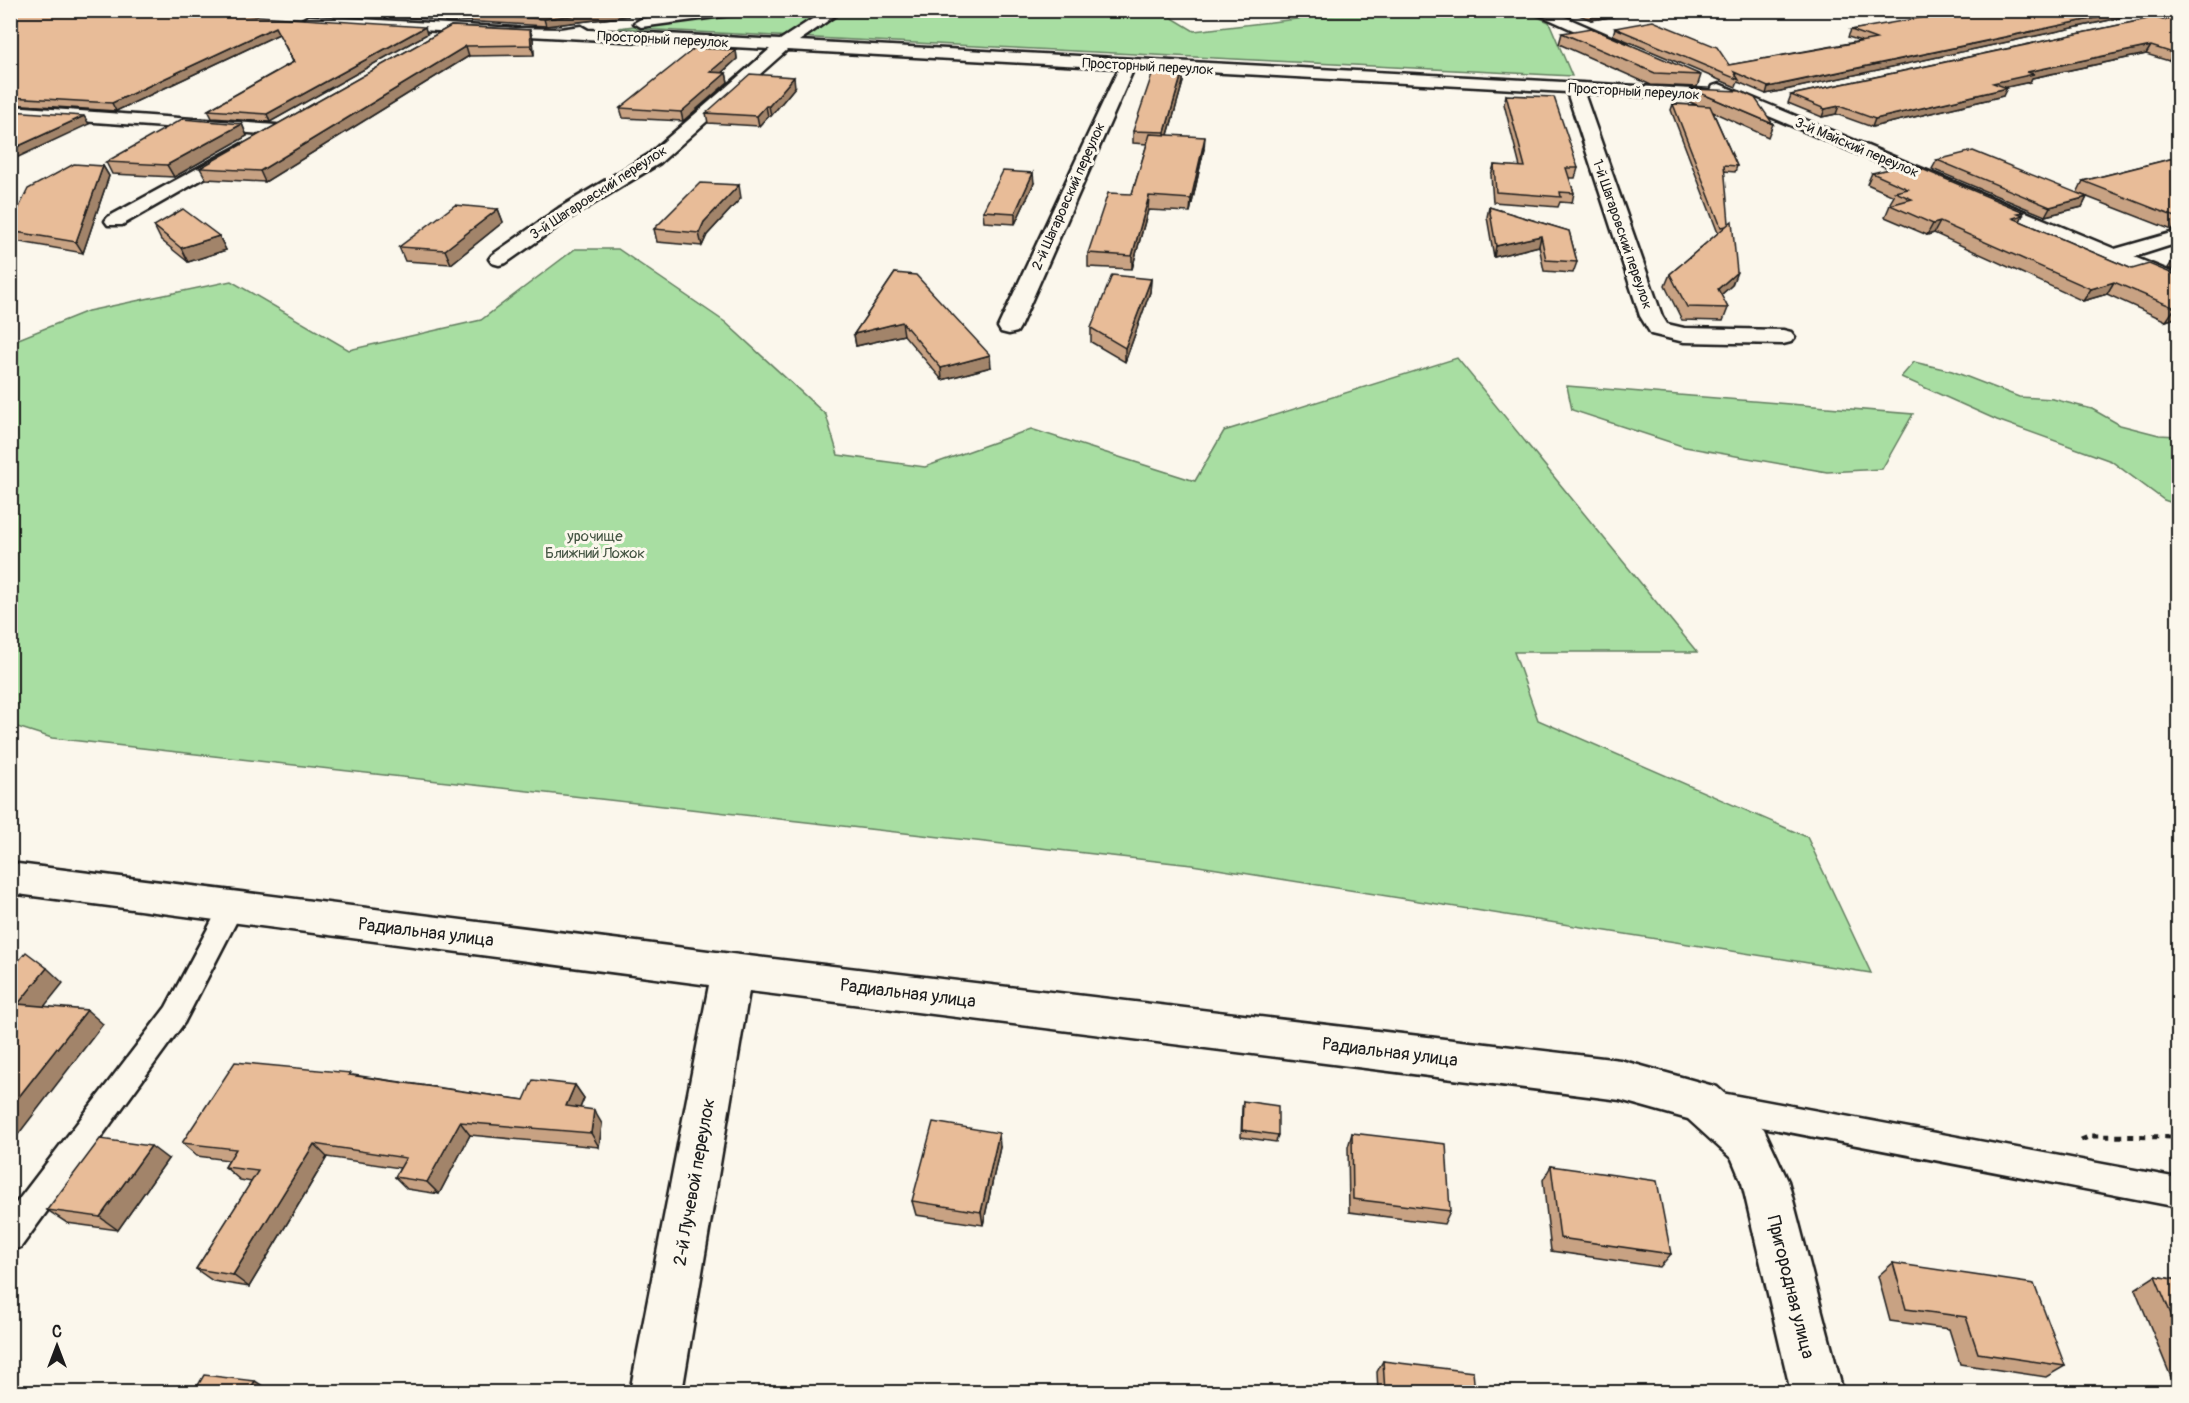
<svg xmlns="http://www.w3.org/2000/svg" width="2189" height="1403" font-family="Pangolin,sans-serif">
	<style>
		.green { fill: #a8dea2; stroke: #627d5f; stroke-width: 1.5 }
		.lines { fill: none; stroke-linecap: round; stroke-linejoin: round }
		.lane-casing { stroke: #1c1c1c; stroke-width: 5 }
		.street-casing { stroke: #1c1c1c; stroke-width: 5 }
		.path { stroke: #1c1c1c; stroke-width: 5; stroke-dasharray: 6 6; stroke-linecap: butt }
		.lane { fill: #fbf7ec; fill-rule: evenodd }
		.street { fill: #fbf7ec; fill-rule: evenodd }
		.wall { fill: #c8a283; stroke: #1c1c1c; stroke-width: 1.5 }
		.shaded-wall { fill: #a2846a; stroke: #1c1c1c; stroke-width: 1.5 }
		.building { fill: #e8bc98; stroke: #1c1c1c; stroke-width: 1.5 }
		.labels { text-anchor: middle; stroke-width: 6; stroke-linejoin: round; paint-order: stroke }
		.far-street-label { font-size: 14px; fill: #1c1c1c; stroke: #fbf7ec }
		.park-label { font-size: 15px; fill: #465644; stroke: #fbf7ec }
		.near-street-label { font-size: 18px; fill: #1c1c1c; stroke: #fbf7ec }
	</style>
	<rect width="100%" height="100%" fill="#fbf7ec"/>
	<filter id="ink" filterUnits="userSpaceOnUse"><feTurbulence type="fractalNoise" baseFrequency=".0167" numOctaves="2"/><feDisplacementMap in="SourceGraphic" scale="12" xChannelSelector="R" yChannelSelector="G"/><feConvolveMatrix kernelMatrix="1 2 1 2 8 2 1 2 1" color-interpolation-filters="sRGB"/></filter>
	<g filter="url(#ink)">
		<g class="green">
			<path d="M759,10L1161,11L1194,31L1364,11L1522,10L1549,22L1572,76L618,28Z"/>
			<path d="M575,249H618L725,322L826,415L838,455L925,467L1031,429L1195,481L1224,431L1457,358L1697,652H1514L1538,720L1807,837L1871,973L1192,865L52,738L11,725V342L88,311L231,281L349,350L481,320Z"/>
			<path d="M1914,362L1952,371L2019,397L2053,399L2092,409L2120,425L2159,435L2178,436V505L2164,500L2111,461L1997,420L1901,377Z"/>
			<path d="M1567,386L1913,414L1882,469L1827,472L1685,447L1572,410Z"/>
		</g>
		<g class="lines">
			<defs>
				<g id="lane">
					<path d="M232,897L241,900L244,907L184,1023L21,1247L10,1251V1211L166,1007L223,900Z"/>
					<path d="M1716,1092L2178,1178V1207L1716,1118L1706,1114L1702,1105L1706,1096Z"/>
				</g>
				<g id="street">
					<path d="M702,10H745L738,14L641,27L634,23L641,19Z"/>
					<path d="M826,10H843L799,41L1711,90L1713,86L1719,84L2115,249L2178,231V243L2134,257L2178,275V289L1733,101L1584,93L1662,316L1667,324L1684,328L1783,330L1791,332L1795,337L1791,342L1783,344L1684,342L1651,334L1640,316L1567,92L1134,68L1020,327L1017,332L1009,334L1001,332L998,327L1119,68L787,50L660,163L573,216L506,263L499,265L492,263L489,259L492,255L559,208L648,155L770,49L309,24L302,20L309,16L516,28L560,29L581,26L588,30L780,40Z"/>
					<path d="M1529,10H1549L1627,44L1630,47L1622,52L1617,50Z"/>
					<path d="M10,106L276,125L282,126L285,130L282,134L276,135L10,116Z"/>
					<path d="M242,144L248,145L251,149L248,153L122,225H108L105,221L108,217Z"/>
					<path d="M10,863L732,954L1620,1060L1717,1087L1764,1129L1788,1181L1843,1392H1791L1742,1183L1732,1159L1688,1119L1620,1100L749,991L682,1392H630L709,985L10,893Z"/>
				</g>
			</defs>
			<use href="#lane" class="lane-casing"/>
			<use href="#street" class="street-casing"/>
			<path class="path" d="M2081,1140L2091,1136L2178,1137"/>
			<use href="#lane" class="lane"/>
			<use href="#street" class="street"/>
		</g>
		<g class="wall">
			<path d="M10,10L427,34L270,122L212,118L208,110L293,62L279,34L116,111L10,104Z"/>
			<path d="M276,10H627L628,16L546,26Z"/>
			<path d="M1567,10H1654L1591,20Z"/>
			<path d="M1948,16L2124,17L1766,94L1738,82L1736,87L1613,35L1615,28L1729,65L1861,41L1848,37L1851,30Z"/>
			<path d="M2147,19L2178,59L2169,61L2146,54L2032,78L2030,82L2005,87L2003,96L1872,127L1836,114L1822,117L1788,103L1791,95Z"/>
			<path d="M451,26L530,30L533,39L534,55L469,56L265,182L206,179L200,168Z"/>
			<path d="M1562,33L1701,75L1697,87L1651,85L1559,44Z"/>
			<path d="M736,50L737,59L722,73H726L728,82L683,121L623,118L620,108Z"/>
			<path d="M1183,70V82L1168,135L1204,149L1190,212L1148,210L1132,269L1088,267V253L1132,194L1147,144L1133,143V131Z"/>
			<path d="M795,87L771,116H768L759,126L708,123L706,113Z"/>
			<path d="M1691,89L1773,124L1768,137L1713,112L1737,166L1735,172L1724,171L1732,285L1721,295L1728,308L1723,321L1682,320L1665,286L1670,274L1718,233L1671,110L1673,104L1697,105L1687,101Z"/>
			<path d="M1506,95L1578,168L1575,178H1569L1574,193L1572,203L1560,202L1558,207L1493,202L1491,175L1494,165L1520,167L1504,104Z"/>
			<path d="M242,124L247,136L174,177L112,174L106,162Z"/>
			<path d="M2178,157V229L2172,230L2077,193L2083,181Z"/>
			<path d="M1937,160L2087,197L2082,207L2045,216L1932,169Z"/>
			<path d="M103,166L109,176L83,253L15,241L10,234V226Z"/>
			<path d="M1872,173L2024,212L2020,221L2132,269L2178,276V317L2166,321L2107,294L2083,301L1934,233L1927,235L1885,217L1890,205H1893L1890,203L1894,196L1867,184Z"/>
			<path d="M1034,183L1015,224L984,222L983,211Z"/>
			<path d="M741,198L707,235L702,246L657,242L654,229Z"/>
			<path d="M1489,207L1569,231L1577,262L1573,273L1544,271L1539,246L1494,257L1487,217Z"/>
			<path d="M498,209L503,222L451,264L405,261L399,247Z"/>
			<path d="M154,226L219,236L226,250L188,262L161,240Z"/>
			<path d="M2176,256H2178V273L2168,268Z"/>
			<path d="M895,273L991,367L942,380L904,335L856,346L854,334Z"/>
			<path d="M1151,279L1150,292L1125,362L1091,342V328Z"/>
			<path d="M353,1075L524,1100L575,1085L584,1098L580,1108L602,1124L599,1147L470,1135L439,1194L407,1189L395,1177L400,1168L327,1157L249,1287L213,1281L196,1269L252,1182L240,1180L225,1167L229,1160L197,1156L182,1143Z"/>
			<path d="M1243,1101L1278,1135L1276,1142L1241,1137L1242,1108Z"/>
			<path d="M1352,1133L1450,1211L1444,1224L1349,1212L1348,1147Z"/>
			<path d="M1000,1147L983,1225L916,1215L912,1201Z"/>
			<path d="M168,1159L118,1230L67,1223L47,1210Z"/>
			<path d="M1551,1166L1671,1254L1660,1267L1551,1251L1543,1180Z"/>
			<path d="M1893,1263L2065,1366L2046,1377L1960,1364L1949,1329L1890,1321L1878,1276Z"/>
			<path d="M2155,1276L2178,1280V1383L2173,1382L2135,1289Z"/>
			<path d="M1383,1361L1475,1392H1378L1377,1372Z"/>
		</g>
		<g class="shaded-wall">
			<path d="M614,10H627L628,16L546,26L544,19Z"/>
			<path d="M1616,10H1654L1591,20L1592,14Z"/>
			<path d="M2128,11L2124,17L1766,94L1768,87Z"/>
			<path d="M275,27L279,34L116,111L112,103Z"/>
			<path d="M425,27L427,34L270,122L267,114Z"/>
			<path d="M530,30L533,39L534,55L531,45Z"/>
			<path d="M466,46L469,56L265,182L260,171Z"/>
			<path d="M2151,46L2146,54L2032,78L2030,82L1989,91L1993,83L2027,72Z"/>
			<path d="M736,50L737,59L712,81L710,72Z"/>
			<path d="M2178,52V59L2169,61L2173,53Z"/>
			<path d="M1183,70V82L1165,145V132Z"/>
			<path d="M726,73L728,82L683,121L681,112Z"/>
			<path d="M794,77L795,87L771,116L769,106Z"/>
			<path d="M2007,88L2003,96L1872,127L1875,119Z"/>
			<path d="M766,106L768,116L759,126L757,116Z"/>
			<path d="M1839,106L1836,114L1822,117L1825,109Z"/>
			<path d="M84,116L89,124L14,159L10,153V150Z"/>
			<path d="M242,124L247,136L174,177L167,165Z"/>
			<path d="M1205,137L1204,149L1190,212L1191,199Z"/>
			<path d="M103,166L109,176L83,253L76,242Z"/>
			<path d="M1033,173L1034,183L1015,224V213Z"/>
			<path d="M739,185L741,198L707,235L702,246L699,233L704,222Z"/>
			<path d="M1149,196L1148,210L1132,269V256Z"/>
			<path d="M2087,197L2082,207L2045,216L2050,207Z"/>
			<path d="M498,209L503,222L451,264L445,250Z"/>
			<path d="M2024,212L2022,216L2023,215L2017,227L2013,218L2018,213Z"/>
			<path d="M2178,220V229L2172,230Z"/>
			<path d="M1940,222L1934,233L1927,235L1933,224Z"/>
			<path d="M219,236L226,250L188,262L181,248Z"/>
			<path d="M1541,236L1539,246L1494,257L1496,246Z"/>
			<path d="M1737,272L1732,285L1713,302L1718,289Z"/>
			<path d="M1151,279L1150,292L1125,362V348Z"/>
			<path d="M2114,282L2107,294L2083,301L2091,289Z"/>
			<path d="M2178,307V317L2166,321L2175,308Z"/>
			<path d="M902,322L904,335L856,346L854,334Z"/>
			<path d="M990,355L991,367L942,380L941,368Z"/>
			<path d="M47,968L63,983L35,1018L18,1004Z"/>
			<path d="M87,1010L103,1024L10,1145V1108Z"/>
			<path d="M575,1085L584,1098L575,1120L566,1106Z"/>
			<path d="M594,1110L602,1124L599,1147L591,1133Z"/>
			<path d="M460,1122L470,1135L439,1194L427,1182Z"/>
			<path d="M999,1133L1000,1147L983,1225L981,1212Z"/>
			<path d="M314,1144L327,1157L249,1287L233,1275Z"/>
			<path d="M151,1146L168,1159L118,1230L100,1217Z"/>
			<path d="M255,1381L263,1386L260,1392H248Z"/>
		</g>
		<g class="building">
			<path d="M10,10H167L425,27L267,114L208,110L294,62L275,27L112,103L10,97Z"/>
			<path d="M393,10H614L544,19Z"/>
			<path d="M1583,10H1616L1592,14Z"/>
			<path d="M1977,10L2128,11L1768,87L1734,72L1739,80L1615,28L1653,21L1717,47L1729,65L1876,39L1851,30L1942,14L1948,16Z"/>
			<path d="M2149,16L2163,20L2175,18L2178,19V52L2173,53L2151,46L2027,72L2034,74L1993,83L2007,88L1875,119L1839,106L1825,109L1791,95L2147,19Z"/>
			<path d="M451,26L530,30L531,45L466,46L260,171L200,168Z"/>
			<path d="M1591,28L1701,75L1655,73L1562,33Z"/>
			<path d="M695,48L736,50L710,72L726,73L681,112L620,108Z"/>
			<path d="M1154,69L1183,70L1165,132L1133,131Z"/>
			<path d="M750,74L794,77L769,106H766L757,116L706,113Z"/>
			<path d="M1691,89L1740,91L1755,98L1773,124Z"/>
			<path d="M1506,95L1554,97L1578,168H1566L1574,193L1560,192L1561,197L1496,192L1494,165L1525,167Z"/>
			<path d="M1673,104L1710,106L1737,166L1724,165L1729,223L1727,226L1721,227Z"/>
			<path d="M10,111L84,116L10,150Z"/>
			<path d="M182,119L242,124L167,165L106,162Z"/>
			<path d="M1150,134L1205,137L1191,199L1149,196L1132,256L1088,253L1108,193L1132,194Z"/>
			<path d="M1973,151L2087,197L2050,207L1937,160Z"/>
			<path d="M2178,157V218L2083,181Z"/>
			<path d="M74,164L103,166L76,242L10,231V226L28,189Z"/>
			<path d="M1910,164L2024,212L2018,213L2023,215L2013,218L2132,269L2149,264L2178,276V307L2175,308L2114,282L2091,289L1940,222L1933,224L1890,205L1912,199L1895,192L1908,189L1872,173Z"/>
			<path d="M1003,171L1033,173L1015,213L983,211Z"/>
			<path d="M700,183L739,185L704,222L699,233L654,229Z"/>
			<path d="M455,205L498,209L445,250L399,247Z"/>
			<path d="M1489,207L1569,231L1577,262L1546,260L1541,236L1496,246Z"/>
			<path d="M183,209L219,236L181,248L154,226Z"/>
			<path d="M1732,221L1737,272L1718,289L1728,308L1687,307L1670,274Z"/>
			<path d="M895,273L916,275L990,355L941,368L902,322L854,334Z"/>
			<path d="M1112,275L1151,279L1125,348L1091,328Z"/>
			<path d="M26,952L47,968L18,1004L87,1010L10,1108V971Z"/>
			<path d="M235,1062L351,1073L349,1075L524,1100L533,1080L575,1085L566,1106L594,1110L591,1133L460,1122L427,1182L395,1177L406,1158L314,1144L233,1275L196,1269L258,1171L225,1167L236,1149L182,1143Z"/>
			<path d="M1243,1101L1278,1106V1135L1242,1130Z"/>
			<path d="M933,1122L999,1133L981,1212L912,1201Z"/>
			<path d="M1352,1133L1446,1144L1450,1211L1353,1199Z"/>
			<path d="M100,1139L151,1146L100,1217L47,1210Z"/>
			<path d="M1551,1166L1657,1181L1671,1254L1560,1238Z"/>
			<path d="M1893,1263L2034,1284L2065,1366L1978,1353L1966,1317L1906,1309Z"/>
			<path d="M2155,1276L2178,1280V1331Z"/>
			<path d="M1383,1361L1473,1372L1475,1392H1385Z"/>
			<path d="M204,1375L255,1381L248,1392H194Z"/>
		</g>
	</g>
	<g class="labels">
		<g class="far-street-label">
			<text transform="translate(663 39) rotate(3)" y="5">Просторный переулок</text>
			<text transform="translate(1148 66) rotate(3)" y="5">Просторный переулок</text>
			<text transform="translate(1634 91) rotate(3)" y="5">Просторный переулок</text>
			<text transform="translate(1857 147) rotate(23)" y="5">3-й Майский переулок</text>
			<text transform="translate(598 192) rotate(-33)" y="5">3-й Шагаровский переулок</text>
			<text transform="translate(1068 196) rotate(-66)" y="5">2-й Шагаровский переулок</text>
			<text transform="translate(1623 234) rotate(71)" y="5">1-й Шагаровский переулок</text>
		</g>
		<g class="park-label">
			<text x="595" y="541">урочище<tspan x="595" dy="17">Ближний Ложок</tspan></text>
		</g>
		<g class="near-street-label">
			<text transform="translate(426 932) rotate(7)" y="6">Радиальная улица</text>
			<text transform="translate(908 993) rotate(7)" y="6">Радиальная улица</text>
			<text transform="translate(1390 1052) rotate(7)" y="6">Радиальная улица</text>
			<text transform="translate(694 1182) rotate(-80)" y="6">2-й Лучевой переулок</text>
			<text transform="translate(1791 1287) rotate(76)" y="6">Пригородная улица</text>
		</g>
	</g>
	<rect width="2189" height="1403" fill="none" stroke="#fbf7ec" stroke-width="36"/>
	<rect x="18" y="18" width="2153" height="1367" fill="none" stroke="#1c1c1c" stroke-width="2" filter="url(#ink)"/>
	<g transform="translate(57 1346)" stroke="#fbf7ec" stroke-width="4.5" paint-order="stroke">
	<path d="M0-4.5L10 22L0 15L-10 22Z" fill="#1c1c1c"/>
	<text y="-9" font-size="16" font-weight="bold" text-anchor="middle" fill="#1c1c1c">С</text>
	</g>
</svg>
